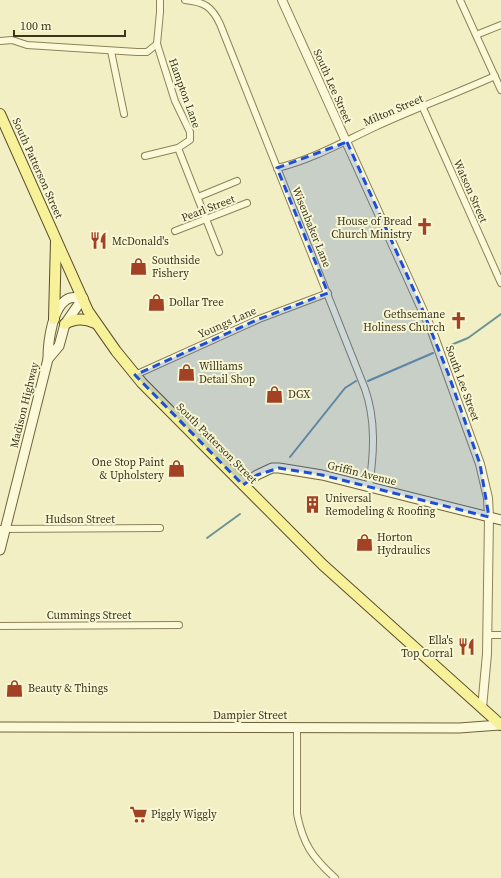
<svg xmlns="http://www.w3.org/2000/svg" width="501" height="878" font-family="'Source Serif 4',serif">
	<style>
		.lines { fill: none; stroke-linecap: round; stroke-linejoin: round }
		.stream { stroke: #6c9494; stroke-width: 2 }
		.minor-casing { stroke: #8e8259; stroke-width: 8 }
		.tertiary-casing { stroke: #8e8259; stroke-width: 10 }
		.secondary-casing { stroke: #70633c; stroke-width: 11 }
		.primary-casing { stroke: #5c4e2d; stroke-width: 12 }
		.minor { stroke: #fbf9d8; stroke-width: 6 }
		.tertiary { stroke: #fbf9d8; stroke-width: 8 }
		.secondary { stroke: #fbf9d8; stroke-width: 9 }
		.primary { stroke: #f7f19a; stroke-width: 10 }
		.marked { fill: #1d4ed8; fill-opacity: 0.2; stroke: #1d4ed8; stroke-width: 3; stroke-dasharray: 8 5; stroke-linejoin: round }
		.labels { text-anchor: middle; stroke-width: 4; stroke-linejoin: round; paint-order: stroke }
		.street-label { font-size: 11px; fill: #3d341e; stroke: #f8f7d4 }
		.poi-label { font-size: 11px; fill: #3d341e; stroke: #f8f7d4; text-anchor: start }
	</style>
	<rect width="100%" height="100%" fill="#f2efc4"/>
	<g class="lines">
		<g class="stream">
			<path d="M446,347L468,338L501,314"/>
			<path d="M368,381L433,353"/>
			<path d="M290,457L345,388L356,381"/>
			<path d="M207,538L240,514"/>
		</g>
		<defs>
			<g id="minor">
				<path d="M185,0C205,2 212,7 220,24L365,389C376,420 374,454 369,487"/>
				<path d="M460,0L501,90"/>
				<path d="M476,35L501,25"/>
				<path d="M0,41L12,40L27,45L137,52H147L157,44"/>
				<path d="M111,51L124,114"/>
				<path d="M423,108L501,283"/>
				<path d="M178,148L219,252"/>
				<path d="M145,156L178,148L190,140V132L175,101L157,44L160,12V0"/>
				<path d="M277,168C311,160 343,142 375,127C414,109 455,94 495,76"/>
				<path d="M198,197L237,181"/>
				<path d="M175,231L247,203"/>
				<path d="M135,375L259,319L328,293"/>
				<path d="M0,529L160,528"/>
				<path d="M0,626L179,625"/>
				<path d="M488,635H501"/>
				<path d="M297,727V814C303,844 312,857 335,878"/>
			</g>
			<path id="tertiary" d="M282,0L432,331L480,464L488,498L489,517L487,654L482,708"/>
			<g id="secondary">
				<path d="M48,359L59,346L65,324L83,298"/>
				<path d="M243,485L257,475L272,468H279L322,475L501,520"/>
				<path d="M0,550L48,359C48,343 52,304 70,298C74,297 79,298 83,298"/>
				<path d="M0,727L459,728L500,725"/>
			</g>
			<g id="primary">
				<path d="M0,114L88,311L116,351L142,383L323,565L501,725"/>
				<path d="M54,319L56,241"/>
				<path d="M65,324C75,318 84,318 95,323"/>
			</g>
		</defs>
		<use href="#minor" class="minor-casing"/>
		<use href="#tertiary" class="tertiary-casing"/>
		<use href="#secondary" class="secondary-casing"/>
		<use href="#primary" class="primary-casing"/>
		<use href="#minor" class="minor"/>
		<use href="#tertiary" class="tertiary"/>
		<use href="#secondary" class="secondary"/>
		<use href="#primary" class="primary"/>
	</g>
	<path class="marked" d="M347,142L421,306L448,373L480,464L489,517L322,475L279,468L257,475L243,485L135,375L259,319L328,293L277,168Z"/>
	<defs>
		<symbol id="church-bare" viewBox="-9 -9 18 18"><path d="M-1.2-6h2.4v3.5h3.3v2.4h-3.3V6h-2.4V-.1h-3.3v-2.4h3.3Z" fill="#a24124" stroke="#f8f7d4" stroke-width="2.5" paint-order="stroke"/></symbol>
		<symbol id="restaurant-bare" viewBox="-9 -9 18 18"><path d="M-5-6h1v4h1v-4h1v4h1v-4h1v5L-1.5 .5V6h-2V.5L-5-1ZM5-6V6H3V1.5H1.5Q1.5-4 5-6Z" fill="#a24124" stroke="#f8f7d4" stroke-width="2.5" paint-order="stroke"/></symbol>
		<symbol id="shop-bare" viewBox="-9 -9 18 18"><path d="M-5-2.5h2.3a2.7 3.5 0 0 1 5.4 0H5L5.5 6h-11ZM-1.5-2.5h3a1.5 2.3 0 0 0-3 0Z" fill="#a24124" stroke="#f8f7d4" stroke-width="2.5" paint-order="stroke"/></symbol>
		<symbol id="building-bare" viewBox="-9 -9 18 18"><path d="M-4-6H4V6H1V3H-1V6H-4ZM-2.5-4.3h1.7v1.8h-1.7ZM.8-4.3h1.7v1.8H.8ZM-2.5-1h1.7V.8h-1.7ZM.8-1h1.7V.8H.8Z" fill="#a24124" stroke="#f8f7d4" stroke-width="2.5" paint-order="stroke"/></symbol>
		<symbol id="supermarket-bare" viewBox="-9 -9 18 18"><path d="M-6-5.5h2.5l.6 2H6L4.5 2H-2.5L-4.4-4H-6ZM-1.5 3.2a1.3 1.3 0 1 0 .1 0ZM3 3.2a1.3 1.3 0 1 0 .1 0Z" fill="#a24124" stroke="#f8f7d4" stroke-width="2.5" paint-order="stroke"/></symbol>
	</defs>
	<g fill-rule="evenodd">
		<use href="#church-bare" x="412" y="214" width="25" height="25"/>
		<use href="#restaurant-bare" x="86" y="228" width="25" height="25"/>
		<use href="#shop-bare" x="126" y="254" width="25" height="25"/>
		<use href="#shop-bare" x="144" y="290" width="25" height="25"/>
		<use href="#church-bare" x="446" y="308" width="25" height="25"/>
		<use href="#shop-bare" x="174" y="360" width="25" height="25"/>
		<use href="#shop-bare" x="262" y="382" width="25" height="25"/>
		<use href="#shop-bare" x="164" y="456" width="25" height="25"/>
		<use href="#building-bare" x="300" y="492" width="25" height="25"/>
		<use href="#shop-bare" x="352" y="530" width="25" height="25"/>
		<use href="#restaurant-bare" x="454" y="634" width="25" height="25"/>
		<use href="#shop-bare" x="2" y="676" width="25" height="25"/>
		<use href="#supermarket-bare" x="126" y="802" width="25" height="25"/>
	</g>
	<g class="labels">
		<g class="street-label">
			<text transform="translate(333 86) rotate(66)" y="4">South Lee Street</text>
			<text transform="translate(185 93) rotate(70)" y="4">Hampton Lane</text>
			<text transform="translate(393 110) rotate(-23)" y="4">Milton Street</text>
			<text transform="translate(38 168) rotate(66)" y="4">South Patterson Street</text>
			<text transform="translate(471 191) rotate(66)" y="4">Watson Street</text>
			<text transform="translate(208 208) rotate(-21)" y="4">Pearl Street</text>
			<text transform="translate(312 227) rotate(68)" y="4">Wisenbaker Lane</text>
			<text transform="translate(227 322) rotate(-24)" y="4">Youngs Lane</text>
			<text transform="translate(463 383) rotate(70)" y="4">South Lee Street</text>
			<text transform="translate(24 405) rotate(-76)" y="4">Madison Highway</text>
			<text transform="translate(217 443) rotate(45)" y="4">South Patterson Street</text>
			<text transform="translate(362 473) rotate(14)" y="4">Griffin Avenue</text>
			<text x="80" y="523">Hudson Street</text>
			<text x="89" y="619">Cummings Street</text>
			<text x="250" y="719">Dampier Street</text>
		</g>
		<g class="poi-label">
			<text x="412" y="225" text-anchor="end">House of Bread<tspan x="412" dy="13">Church Ministry</tspan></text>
			<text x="112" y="245">McDonald's</text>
			<text x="152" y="264">Southside<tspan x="152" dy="13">Fishery</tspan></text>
			<text x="169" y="306">Dollar Tree</text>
			<text x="445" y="318" text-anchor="end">Gethsemane<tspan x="445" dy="13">Holiness Church</tspan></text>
			<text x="199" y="370">Williams<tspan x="199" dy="13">Detail Shop</tspan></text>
			<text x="288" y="398">DGX</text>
			<text x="164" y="466" text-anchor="end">One Stop Paint<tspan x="164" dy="13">&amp; Upholstery</tspan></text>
			<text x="325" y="502">Universal<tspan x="325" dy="13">Remodeling &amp; Roofing</tspan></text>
			<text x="377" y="541">Horton<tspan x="377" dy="13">Hydraulics</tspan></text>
			<text x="453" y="644" text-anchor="end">Ella's<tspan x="453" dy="13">Top Corral</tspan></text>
			<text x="28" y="692">Beauty &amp; Things</text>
			<text x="151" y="818">Piggly Wiggly</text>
		</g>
	</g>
	<path d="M14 30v6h111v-6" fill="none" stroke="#3d341e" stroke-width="2"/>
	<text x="20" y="30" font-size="12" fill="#3d341e" stroke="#f8f7d4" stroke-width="3" paint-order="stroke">100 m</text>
</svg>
